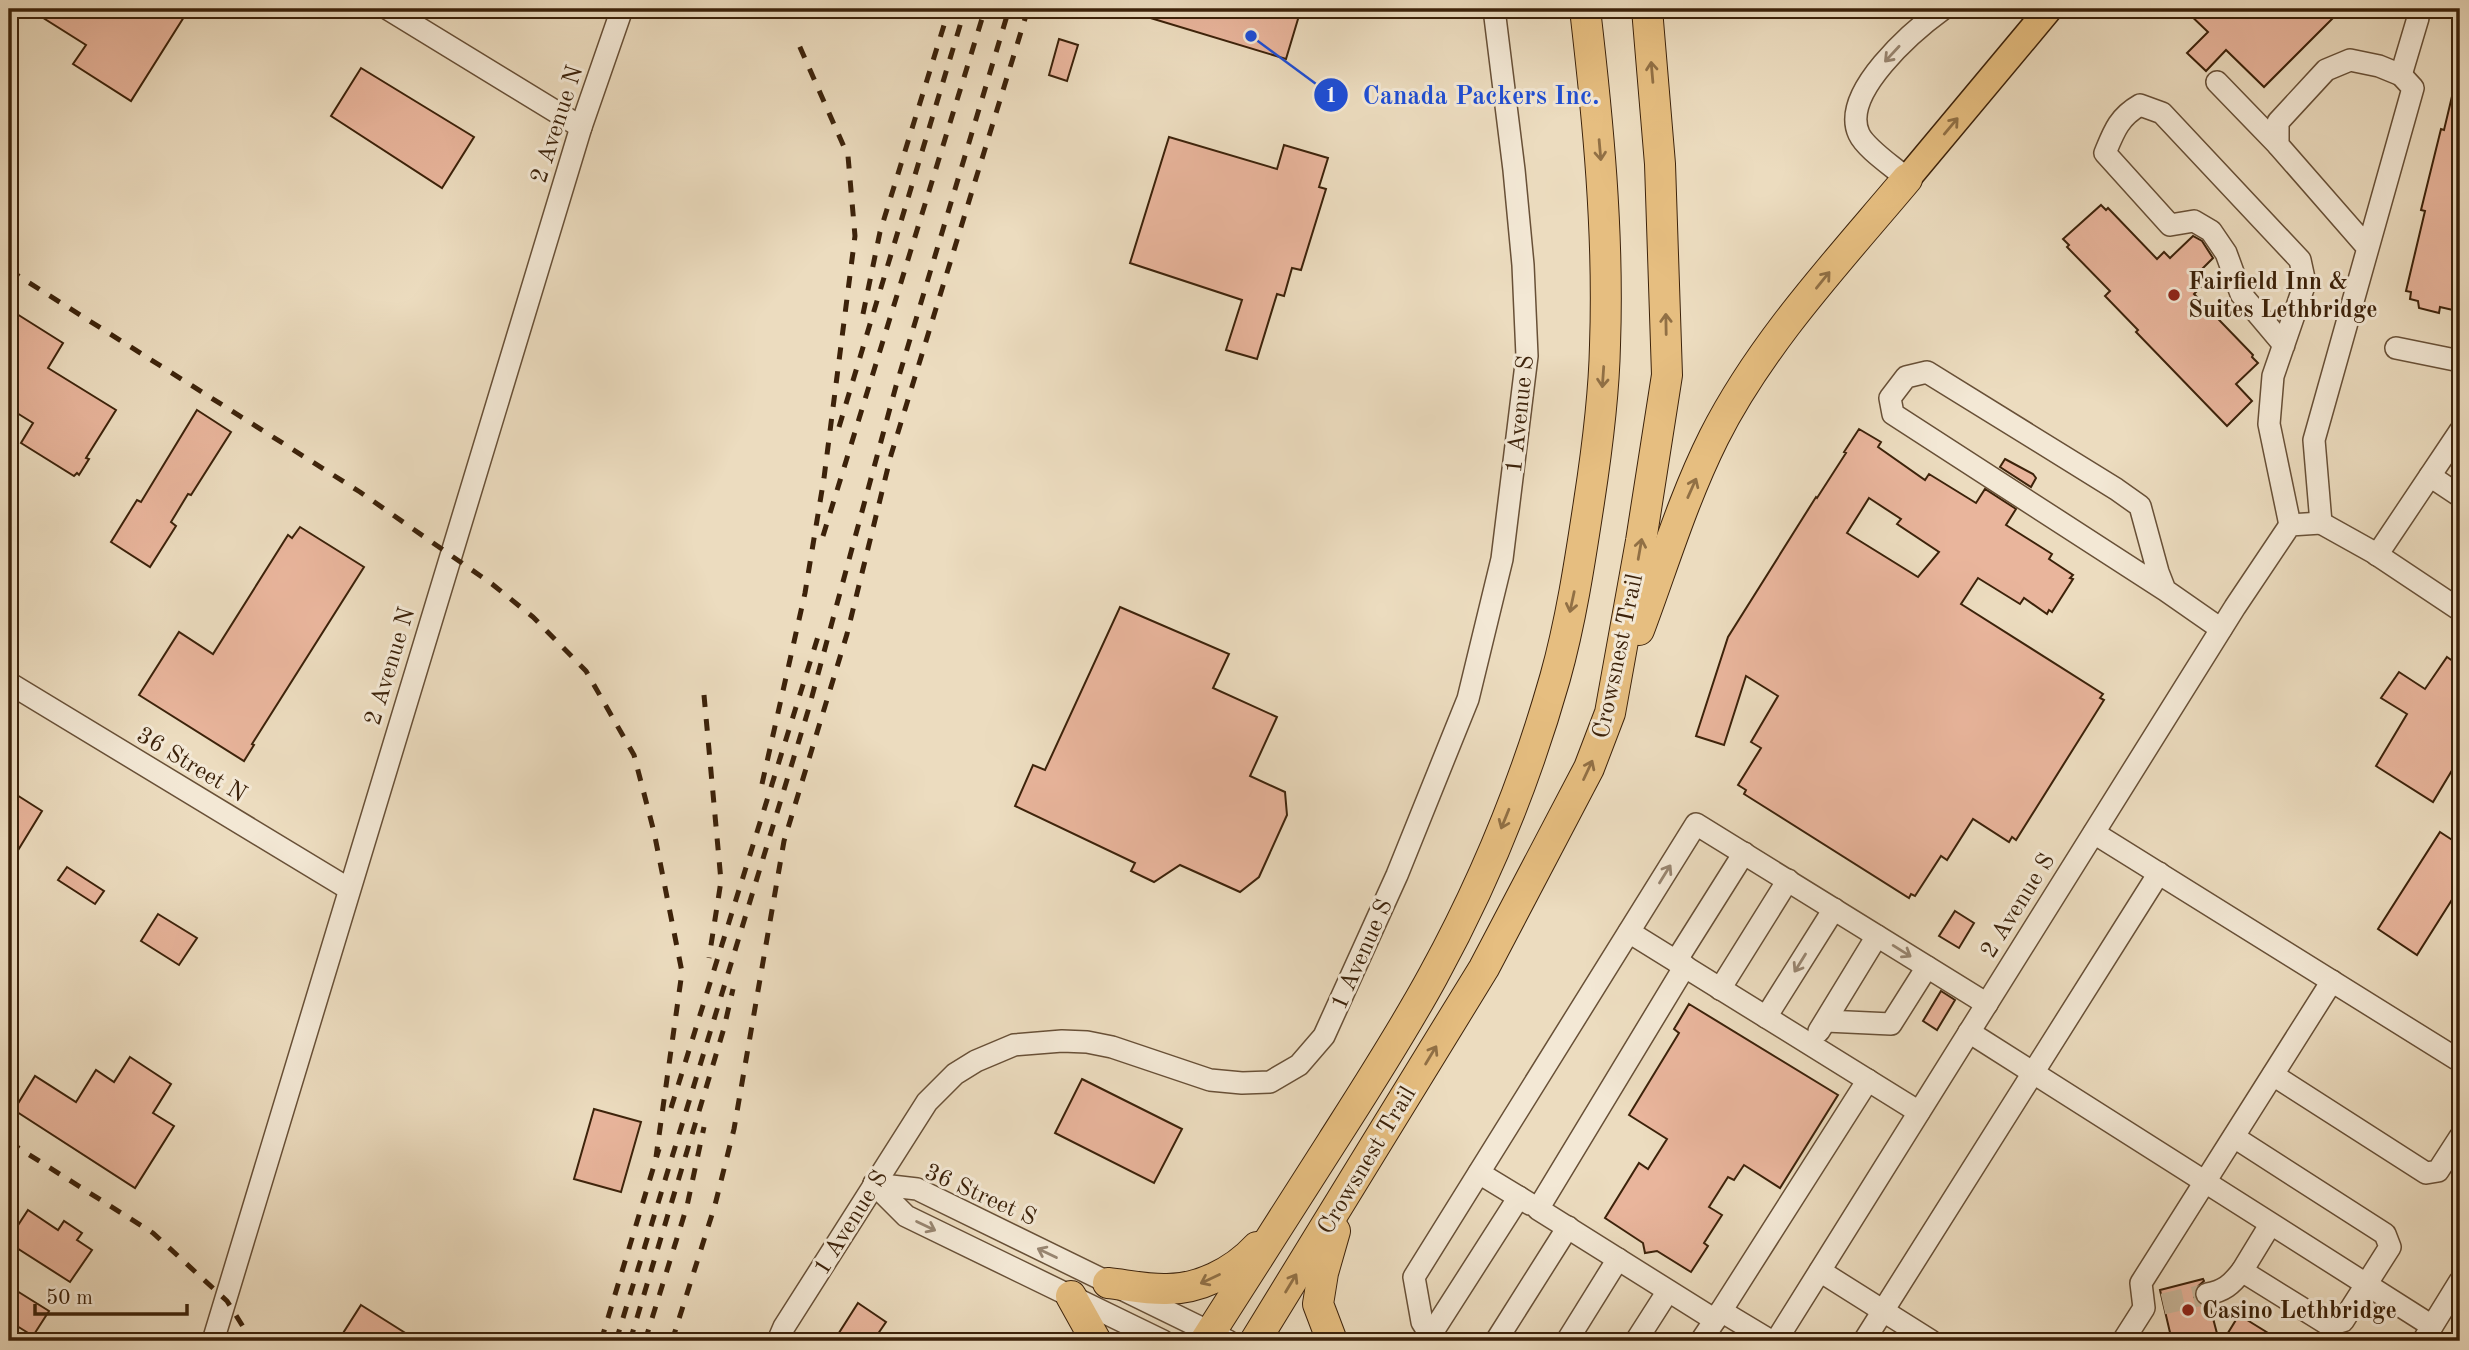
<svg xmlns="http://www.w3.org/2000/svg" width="2469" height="1350" font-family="'Old Standard TT',serif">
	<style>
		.building { fill: #e9b59c; stroke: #3c220a; stroke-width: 2; fill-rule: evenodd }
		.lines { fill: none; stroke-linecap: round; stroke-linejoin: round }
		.minor-tunnel { stroke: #c9b79b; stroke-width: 21; stroke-dasharray: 21 10; stroke-linecap: butt }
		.minor-casing { stroke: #685037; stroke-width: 24 }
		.major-casing { stroke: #3c220a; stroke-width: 29 }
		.highway-casing { stroke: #3c220a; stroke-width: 32 }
		.minor { stroke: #f3e8d5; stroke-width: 21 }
		.major { stroke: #e6be80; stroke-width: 26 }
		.highway { stroke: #e6be80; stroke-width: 30 }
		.rail { stroke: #3c220a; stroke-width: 5; stroke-dasharray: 12 12; stroke-linecap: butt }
		.oneway { stroke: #988570 }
		.oneway2 { stroke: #917045 }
		.poi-dot { fill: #8f2418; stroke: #f3e8d5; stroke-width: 2.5 }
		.labels { text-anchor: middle; stroke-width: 6; stroke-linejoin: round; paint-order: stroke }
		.street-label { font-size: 24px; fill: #3c220a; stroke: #f3e8d5 }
		.poi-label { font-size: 24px; font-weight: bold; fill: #3c220a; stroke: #f3e8d5; text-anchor: start }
		.leader { fill: none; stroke: #1d4ed8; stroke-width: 2.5 }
		.callout-dot { fill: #1d4ed8; stroke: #f3e8d5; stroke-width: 2.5 }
		.mark-label { font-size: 21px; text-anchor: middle; font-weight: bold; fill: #fff }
		.callout-label { font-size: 26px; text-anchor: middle; font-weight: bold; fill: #1d4ed8; stroke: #f3e8d5; stroke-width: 6; stroke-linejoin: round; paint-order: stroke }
	</style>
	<rect width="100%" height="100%" fill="#ecdcbf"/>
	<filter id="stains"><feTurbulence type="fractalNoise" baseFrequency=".00286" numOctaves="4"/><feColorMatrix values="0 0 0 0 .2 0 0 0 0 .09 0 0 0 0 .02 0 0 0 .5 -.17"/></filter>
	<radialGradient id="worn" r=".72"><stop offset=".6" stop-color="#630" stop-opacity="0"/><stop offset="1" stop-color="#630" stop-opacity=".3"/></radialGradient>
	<g class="building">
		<path d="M29,9H189L131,101L73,64L86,45Z"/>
		<path d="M1135,9H1301L1286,59L1134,13Z"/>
		<path d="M2184,9H2342L2264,87L2226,50L2206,71L2187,53L2208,32Z"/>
		<path d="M1059,39L1078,45L1067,81L1049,75Z"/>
		<path d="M361,68L474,137L442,188L331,116Z"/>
		<path d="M2454,88L2460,89V304L2455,303L2453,310L2440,307L2439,313L2419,308L2418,301L2410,299L2411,292L2406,291L2425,211L2421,210L2441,129L2444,130Z"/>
		<path d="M1169,137L1277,169L1284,145L1328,158L1319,187L1326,189L1301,270L1292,268L1284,296L1277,294L1257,359L1226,350L1242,300L1130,263Z"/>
		<path d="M2101,205L2106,210L2108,208L2157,259L2164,252L2170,258L2193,236L2202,241L2213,258L2193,278L2201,287L2194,294L2253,355L2252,357L2258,363L2236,384L2252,401L2227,426L2136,332L2138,330L2105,296L2110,291L2067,247L2069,245L2063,239Z"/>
		<path d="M9,309L63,343L48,368L116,410L86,458L89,459L79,475L77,473L74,476L21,443L33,423L9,408Z"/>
		<path d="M197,410L231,432L191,495L188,494L171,522L176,526L150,567L111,542L137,500L141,502Z"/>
		<path d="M1859,429L1881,442L1878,447L1925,480L1929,474L1976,503L1985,489L2016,509L2006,525L2052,554L2049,559L2073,575L2070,578L2073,579L2052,612L2049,610L2047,614L2024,598L2020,604L1978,578L1961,604L2103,694L2100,698L2104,700L2016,840L2012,837L2009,842L1973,819L1947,860L1941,856L1915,896L1911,894L1909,898L1744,794L1746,790L1738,785L1761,748L1751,742L1778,696L1746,676L1724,745L1696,736L1728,637L1816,497L1817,498L1846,453L1844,452ZM1869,498L1901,519L1897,524L1939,552L1918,577L1847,533Z"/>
		<path d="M2005,459L2033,474L2036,478L2031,487L2000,467Z"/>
		<path d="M300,527L364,567L252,744L254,745L244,761L139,695L179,632L213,654L288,535L292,538Z"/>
		<path d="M1120,607L1229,654L1213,688L1277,717L1250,776L1285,792L1287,815L1259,877L1240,892L1180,865L1154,882L1131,871L1135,863L1015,806L1033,765L1045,770Z"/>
		<path d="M2447,657L2460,666V757L2433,802L2376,766L2407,714L2381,698L2399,672L2425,689Z"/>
		<path d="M9,790L42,811L9,865Z"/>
		<path d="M2440,832L2460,845V887L2417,955L2378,929Z"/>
		<path d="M67,867L104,891L95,904L58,880Z"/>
		<path d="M1955,911L1974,923L1959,948L1939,936Z"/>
		<path d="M158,914L197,938L179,965L141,941Z"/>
		<path d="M1941,991L1955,1000L1937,1030L1923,1021Z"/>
		<path d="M1689,1004L1838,1095L1780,1188L1744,1165L1734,1180L1728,1177L1709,1207L1722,1215L1704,1243L1708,1246L1691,1272L1657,1251L1645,1253L1643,1243L1605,1218L1639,1163L1648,1169L1667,1139L1629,1115L1679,1033L1674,1029Z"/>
		<path d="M130,1057L171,1084L153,1113L174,1126L135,1188L14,1110L35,1076L76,1102L96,1070L114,1082Z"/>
		<path d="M1082,1079L1182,1129L1154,1183L1055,1133Z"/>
		<path d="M594,1109L641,1122L621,1192L574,1179Z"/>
		<path d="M28,1210L58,1230L64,1221L82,1233L77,1240L92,1250L70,1282L9,1243V1239Z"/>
		<path d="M2203,1279L2204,1281L2195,1289L2194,1297L2202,1306L2210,1307L2219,1341H2172L2160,1290Z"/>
		<path d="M9,1286L49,1311L33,1336L9,1321Z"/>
		<path d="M858,1303L886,1322L873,1341H845L837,1336Z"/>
		<path d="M361,1305L418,1341H338Z"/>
		<path d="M2239,1315L2281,1341H2223Z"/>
	</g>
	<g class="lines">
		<path class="minor-tunnel" d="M2163,1304L2207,1294"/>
		<defs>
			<g id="minor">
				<path d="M388,9L581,127"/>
				<path d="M2401,75L2418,18"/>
				<path d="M2217,82L2278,145"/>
				<path d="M1907,179C1894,167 1866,149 1859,134C1840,93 1914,30 1943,9"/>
				<path d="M2284,345L2241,294L2226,253L2211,231L2194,221L2170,225L2105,153C2114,131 2119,117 2140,105L2162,113L2300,260L2305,283L2273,376L2269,424L2290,525"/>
				<path d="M2396,348L2460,361"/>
				<path d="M2430,476L2460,496"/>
				<path d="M2321,523L2314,440L2413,88L2401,75L2379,66L2350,60L2326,70L2278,122V145L2368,248"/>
				<path d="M2321,523L2373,552L2460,610"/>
				<path d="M2377,555L2460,431"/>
				<path d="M2165,590L1893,414L1890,398L1906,377L1927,372L2116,489L2140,506L2158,572L2165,590L2221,629"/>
				<path d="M9,683L349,889"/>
				<path d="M2094,833L2460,1061"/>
				<path d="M1629,932L1919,1112"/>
				<path d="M1676,961L1744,853"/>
				<path d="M1685,966L1538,1209L1715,1320"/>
				<path d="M1720,989L1788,880"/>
				<path d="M1766,1017L1834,909"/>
				<path d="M1826,1021L1891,1024L1927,967"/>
				<path d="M1819,1031L1877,936"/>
				<path d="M1969,1032L2432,1326"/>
				<path d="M2273,1075L2426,1173L2438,1171L2460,1137"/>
				<path d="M2234,1137L2385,1234L2390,1247L2343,1321L2329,1325L2242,1271L2270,1225"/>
				<path d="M1479,1173L1530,1204"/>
				<path d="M874,1184L917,1189L1228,1341"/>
				<path d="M874,1184L906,1216L1163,1341"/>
				<path d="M1820,1271L1931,1341"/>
				<path d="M2207,1294C2224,1291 2231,1285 2242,1271"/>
				<path d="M1721,1311L1868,1080"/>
				<path d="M1430,1336L1519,1197"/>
				<path d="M213,1341L581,127L622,9"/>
				<path d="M778,1341L784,1327L927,1102L955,1074L976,1061L1014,1045L1062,1041L1087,1042L1112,1047L1210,1080L1242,1083L1270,1082L1299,1065L1324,1036L1397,875L1468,699L1502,559L1527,356L1523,265L1514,170L1494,9"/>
				<path d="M1434,1341L1422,1322L1414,1277L1696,824L1987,1004"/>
				<path d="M1496,1341L1568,1227"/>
				<path d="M1567,1341L1618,1259"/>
				<path d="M1636,1341L1668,1291"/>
				<path d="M1701,1341L1721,1311L1771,1341"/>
				<path d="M1776,1341L2235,607L2290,525L2321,523"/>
				<path d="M1864,1341L2159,873"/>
				<path d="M2123,1341L2144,1308L2141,1283L2332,981"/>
				<path d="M2423,1341L2460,1281"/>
			</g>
			<path id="major" d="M1907,179L2049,9"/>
			<g id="highway">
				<path d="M1639,630C1663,566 1683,499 1714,437C1762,342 1839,260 1907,179"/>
				<path d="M1108,1283C1126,1285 1145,1289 1164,1289C1198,1290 1234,1272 1257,1247"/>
				<path d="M1071,1296L1096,1341"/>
				<path d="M1205,1341C1247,1275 1290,1208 1332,1142C1367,1087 1402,1033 1433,976C1484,883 1526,780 1555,678C1571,621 1580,561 1589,502C1597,450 1604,398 1605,345C1609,233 1598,120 1585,9"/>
				<path d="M1255,1341L1484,968L1589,768L1610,713L1641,541L1667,375L1660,164L1647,9"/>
				<path d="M1332,1341L1318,1304L1323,1273L1335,1231"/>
			</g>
		</defs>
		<use href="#minor" class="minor-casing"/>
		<use href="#major" class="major-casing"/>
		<use href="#highway" class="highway-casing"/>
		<use href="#minor" class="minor"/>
		<use href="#major" class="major"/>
		<use href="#highway" class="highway"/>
		<g class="rail">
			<path d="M9,270L360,492L492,584L533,617L586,671L634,755L654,832L682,972L656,1157"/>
			<path d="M863,314L880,232L949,9"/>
			<path d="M839,427L965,9"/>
			<path d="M823,536L985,9"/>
			<path d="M704,695L721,881L709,958"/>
			<path d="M762,784L805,593L824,478L855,236L848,156L799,45"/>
			<path d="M671,1108L821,627"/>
			<path d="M9,1142L153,1233L227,1301L252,1341"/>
			<path d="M601,1341L659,1149"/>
			<path d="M616,1341L808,711L896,386L1009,9"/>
			<path d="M630,1341L724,1028L733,989"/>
			<path d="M645,1341L687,1206L704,1127"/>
			<path d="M672,1341L715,1205L734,1129L784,841L847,634L891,455L1028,9"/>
		</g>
	</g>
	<defs><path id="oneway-shaft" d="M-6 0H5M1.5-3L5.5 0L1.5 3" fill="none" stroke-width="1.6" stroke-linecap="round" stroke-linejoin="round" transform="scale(1.75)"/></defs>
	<g class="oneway">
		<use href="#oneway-shaft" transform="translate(1892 54) rotate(133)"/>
		<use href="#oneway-shaft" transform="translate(1665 874) rotate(-58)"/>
		<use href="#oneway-shaft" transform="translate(1902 951) rotate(32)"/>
		<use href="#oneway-shaft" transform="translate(1800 963) rotate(122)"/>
		<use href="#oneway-shaft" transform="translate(926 1226) rotate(26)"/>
		<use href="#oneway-shaft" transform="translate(1047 1253) rotate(-154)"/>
	</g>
	<g class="oneway2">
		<use href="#oneway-shaft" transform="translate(1652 72) rotate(-95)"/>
		<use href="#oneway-shaft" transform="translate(1951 126) rotate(-50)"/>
		<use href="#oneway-shaft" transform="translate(1600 150) rotate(85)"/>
		<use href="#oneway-shaft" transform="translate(1823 280) rotate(-51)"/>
		<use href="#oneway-shaft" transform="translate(1666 324) rotate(-91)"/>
		<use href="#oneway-shaft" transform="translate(1603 377) rotate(94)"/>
		<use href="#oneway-shaft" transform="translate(1692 488) rotate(-66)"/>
		<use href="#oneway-shaft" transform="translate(1640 549) rotate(-80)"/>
		<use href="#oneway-shaft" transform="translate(1572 602) rotate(102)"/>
		<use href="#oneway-shaft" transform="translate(1588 770) rotate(-65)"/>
		<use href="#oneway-shaft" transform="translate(1505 819) rotate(112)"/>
		<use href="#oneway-shaft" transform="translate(1431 1055) rotate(-59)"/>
		<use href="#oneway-shaft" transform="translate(1210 1279) rotate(155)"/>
		<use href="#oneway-shaft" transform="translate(1291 1283) rotate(-59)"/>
	</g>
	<g class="poi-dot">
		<circle cx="2174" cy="295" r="7"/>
		<circle cx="2188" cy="1310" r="7"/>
	</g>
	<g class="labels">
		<g class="street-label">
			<text transform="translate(556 124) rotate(-72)" y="8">2 Avenue N</text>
			<text transform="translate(1519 414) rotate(-84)" y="8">1 Avenue S</text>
			<text transform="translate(1617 656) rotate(-78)" y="8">Crowsnest Trail</text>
			<text transform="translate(389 666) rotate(-73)" y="8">2 Avenue N</text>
			<text transform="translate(192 764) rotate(31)" y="8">36 Street N</text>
			<text transform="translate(2017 905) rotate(-58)" y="8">2 Avenue S</text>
			<text transform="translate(1361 954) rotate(-66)" y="8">1 Avenue S</text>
			<text transform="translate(1366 1160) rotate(-59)" y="8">Crowsnest Trail</text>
			<text transform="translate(981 1194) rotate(24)" y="8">36 Street S</text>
			<text transform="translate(850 1222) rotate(-58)" y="8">1 Avenue S</text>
		</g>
		<g class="poi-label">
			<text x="2188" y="289">Fairfield Inn &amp;<tspan x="2188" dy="28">Suites Lethbridge</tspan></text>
			<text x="2202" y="1318">Casino Lethbridge</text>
		</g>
	</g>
	<path class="leader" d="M1251 36L1331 95"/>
	<g class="callout-dot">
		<circle cx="1251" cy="36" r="7"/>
		<circle cx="1331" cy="95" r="18"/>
	</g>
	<g class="mark-label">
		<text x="1331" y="102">1</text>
	</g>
	<g class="callout-label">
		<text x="1481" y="104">Canada Packers Inc.</text>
	</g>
	<rect width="2469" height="1350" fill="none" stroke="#ecdcbf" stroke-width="35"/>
	<rect x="10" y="10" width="2448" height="1329" fill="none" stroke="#3c220a" stroke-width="3.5"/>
	<rect x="18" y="18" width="2434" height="1315" fill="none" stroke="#3c220a" stroke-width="2"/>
	<path d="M35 1304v10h152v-10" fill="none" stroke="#3c220a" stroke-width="3.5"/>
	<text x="46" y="1304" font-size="21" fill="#3c220a" stroke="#f3e8d5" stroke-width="5" paint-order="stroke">50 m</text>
	<rect width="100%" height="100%" filter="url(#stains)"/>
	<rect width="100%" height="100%" fill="url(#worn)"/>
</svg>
